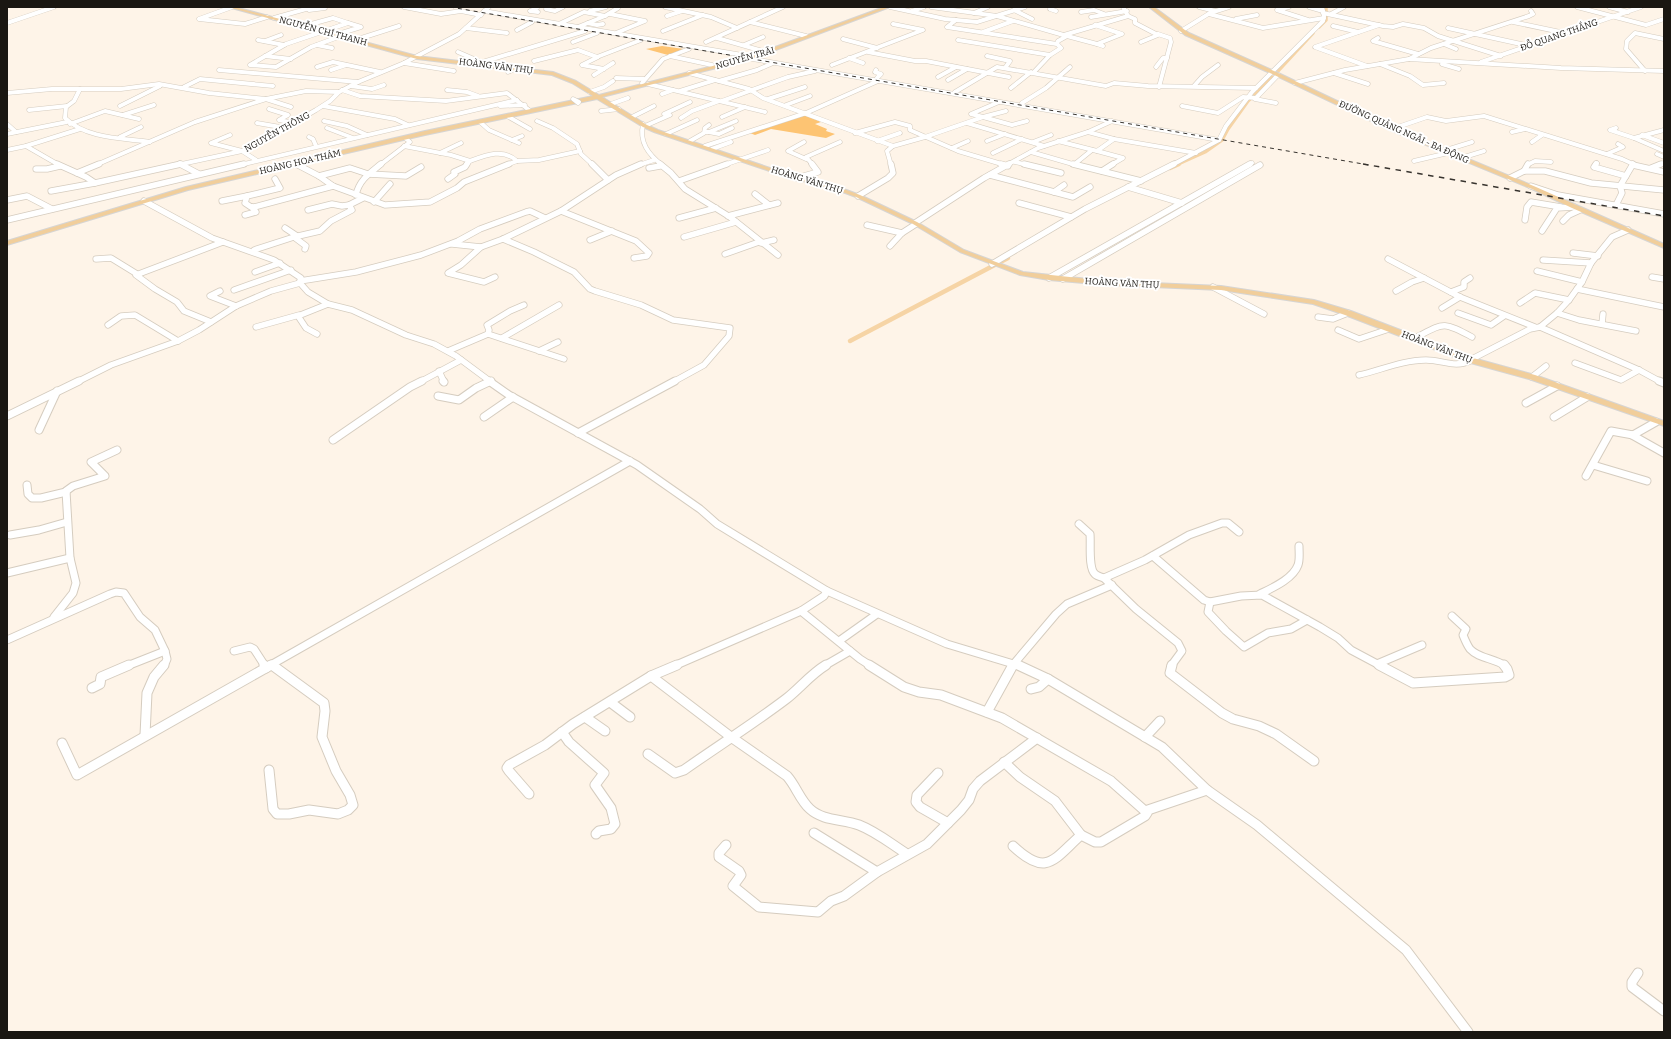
<svg xmlns="http://www.w3.org/2000/svg" width="1671" height="1039" font-family="Bitter,serif">
	<style>
		.green { fill: #fdc473 }
		.lines { fill: none; stroke-linecap: round; stroke-linejoin: round }
		.canal-far1 { stroke: #f6d4a5; stroke-width: 3.5 }
		.canal { stroke: #f6d4a5; stroke-width: 4.5 }
		.minor-far3-casing { stroke: #d5ccbf; stroke-width: 5 }
		.minor-far2-casing { stroke: #d5ccbf; stroke-width: 7 }
		.minor-far1-casing { stroke: #d5ccbf; stroke-width: 9 }
		.minor-casing { stroke: #d5ccbf; stroke-width: 11 }
		.major-casing { stroke: #d6d5d4; stroke-width: 2 }
		.minor-far3 { stroke: #fff; stroke-width: 4 }
		.minor-far2 { stroke: #fff; stroke-width: 5.5 }
		.minor-far1 { stroke: #fff; stroke-width: 7 }
		.minor { stroke: #fff; stroke-width: 9 }
		.major { fill: #f1ce9b; fill-rule: evenodd }
		.rail-far1 { stroke: #37332e; stroke-width: 1; stroke-dasharray: 4 4; stroke-linecap: butt }
		.rail { stroke: #37332e; stroke-width: 1.5; stroke-dasharray: 5.5 5.5; stroke-linecap: butt }
		.minor-bridge-casing { stroke: #d5ccbf; stroke-width: 5; stroke-linecap: butt }
		.minor-bridge { stroke: #fff; stroke-width: 4 }
		.labels { text-anchor: middle; stroke-width: 4; stroke-linejoin: round; paint-order: stroke }
		.far-street-label { font-size: 9px; fill: #1a1712; stroke: #fff }
	</style>
	<rect width="100%" height="100%" fill="#fef4e8"/>
	<g class="green">
		<path d="M662,46L684,49L668,55L646,49Z"/>
		<path d="M803,114L821,122L815,124L827,129L826,131L835,134L826,138L771,129L755,135L750,133Z"/>
	</g>
	<g class="lines">
		<g class="canal-far1">
			<path d="M1319,27L1326,20V7"/>
			<path d="M1277,72L1313,33"/>
			<path d="M1176,165L1205,152L1222,140L1228,129L1248,101L1272,77"/>
		</g>
		<g class="canal">
			<path d="M1170,168L1179,164"/>
			<path d="M850,341L1008,258"/>
		</g>
		<defs>
			<g id="minor-far3">
				<path d="M232,7L199,19L245,24L267,17"/>
				<path d="M404,7L441,14L461,11L481,15"/>
				<path d="M534,7L537,8L530,11L538,12"/>
				<path d="M665,7L711,17L737,28"/>
				<path d="M890,7L945,19L977,22L1025,7"/>
				<path d="M931,7L997,16L1067,36L1058,41L1057,44L1061,48L1050,55L1034,72"/>
				<path d="M1051,7L1050,9L1056,11"/>
				<path d="M1199,7L1215,11"/>
				<path d="M1289,7L1277,10L1308,20"/>
				<path d="M1309,7L1323,11"/>
				<path d="M1577,7L1646,25L1664,19"/>
				<path d="M1609,7L1628,12"/>
				<path d="M546,9L555,11L563,7"/>
				<path d="M309,10L325,8"/>
				<path d="M1014,10L1032,19"/>
				<path d="M484,11L748,56"/>
				<path d="M590,11L606,7"/>
				<path d="M912,11L924,7"/>
				<path d="M1081,12L1094,10L1104,14"/>
				<path d="M974,13L988,7"/>
				<path d="M1323,13L1383,26L1393,27L1403,24L1424,28L1438,36L1501,56"/>
				<path d="M610,14L645,21L616,33"/>
				<path d="M1209,14L1263,28L1324,18"/>
				<path d="M1331,14L1344,7"/>
				<path d="M667,16L682,11"/>
				<path d="M1128,16L1135,19V23L1158,35L1141,42"/>
				<path d="M1091,17L1127,11"/>
				<path d="M274,18L313,7"/>
				<path d="M1236,19L1257,15"/>
				<path d="M956,20L947,27L1057,44"/>
				<path d="M750,22L806,36"/>
				<path d="M1513,22L1565,33"/>
				<path d="M7,23L54,7"/>
				<path d="M588,23L597,25L603,24"/>
				<path d="M559,24L584,12L605,16"/>
				<path d="M1095,25L1122,34L1097,44L1103,46"/>
				<path d="M304,26L333,18L348,23L286,44L250,65L276,67L311,47L341,36"/>
				<path d="M1333,26L1358,32"/>
				<path d="M578,27L605,16L618,8"/>
				<path d="M466,28L507,33"/>
				<path d="M1448,28L1530,46"/>
				<path d="M517,30L532,22"/>
				<path d="M663,31L703,15"/>
				<path d="M1181,31L1210,13L1229,7"/>
				<path d="M983,32L1013,21"/>
				<path d="M1158,34L1170,38L1171,42L1159,87"/>
				<path d="M335,35L361,27L348,23"/>
				<path d="M1064,35L1128,16L1123,7"/>
				<path d="M1067,36L1097,44"/>
				<path d="M717,38L766,52"/>
				<path d="M1378,38L1373,41L1418,54"/>
				<path d="M843,39L877,48"/>
				<path d="M258,40L284,45"/>
				<path d="M355,40L399,26"/>
				<path d="M958,40L1050,55"/>
				<path d="M265,41L281,35"/>
				<path d="M573,42L597,33"/>
				<path d="M706,42L783,7"/>
				<path d="M1444,44L1456,49"/>
				<path d="M317,45L332,48"/>
				<path d="M744,45L763,37"/>
				<path d="M458,52L481,62"/>
				<path d="M868,52L915,61H926L1009,77"/>
				<path d="M265,56L291,59"/>
				<path d="M670,56L712,65"/>
				<path d="M987,56L1010,61L1005,68"/>
				<path d="M598,57L582,65L604,69"/>
				<path d="M747,58L1219,140"/>
				<path d="M849,58L863,63"/>
				<path d="M1409,59L1561,68L1664,71"/>
				<path d="M534,61L578,50L597,57L641,40"/>
				<path d="M1481,62L1641,7"/>
				<path d="M404,63L454,71"/>
				<path d="M476,64L585,31"/>
				<path d="M1380,64L1410,76L1423,85L1444,83"/>
				<path d="M1442,64L1459,69"/>
				<path d="M832,65L923,30L893,24"/>
				<path d="M1367,66L1315,47L1379,25"/>
				<path d="M317,67L333,62L380,72"/>
				<path d="M1156,67L1163,58H1167"/>
				<path d="M219,70L358,82"/>
				<path d="M331,70L346,65"/>
				<path d="M876,70L875,72L881,74L877,78"/>
				<path d="M1645,71L1626,49L1627,41L1635,33L1664,39"/>
				<path d="M508,72L515,69"/>
				<path d="M689,73L749,89L763,98L893,146L925,137L983,117L1012,125L1027,121"/>
				<path d="M1334,73L1368,84"/>
				<path d="M594,75L613,63"/>
				<path d="M938,77L956,67"/>
				<path d="M616,78L644,79"/>
				<path d="M948,80L967,69"/>
				<path d="M719,81L757,70L773,63"/>
				<path d="M642,83L663,59L689,49"/>
				<path d="M1295,83L1345,70L1409,59L1431,48L1529,16L1533,14L1531,11"/>
				<path d="M648,84L765,112"/>
				<path d="M351,86L372,89L384,85"/>
				<path d="M1194,86L1202,77L1218,65"/>
				<path d="M184,87L200,79L273,86"/>
				<path d="M1011,88L1031,72"/>
				<path d="M80,89L74,101L66,107L65,118C87,139 122,138 150,142"/>
				<path d="M342,90L360,96L446,101L507,93L529,110"/>
				<path d="M447,90L467,92L478,96"/>
				<path d="M680,91L715,80"/>
				<path d="M590,92L604,87L613,81"/>
				<path d="M955,92L997,67L1106,86L1114,83L1148,86L1256,88"/>
				<path d="M7,93L52,89H121L159,84L209,93L266,99L306,91L339,92"/>
				<path d="M662,94L673,90"/>
				<path d="M768,99L805,87"/>
				<path d="M722,101L788,77L815,71"/>
				<path d="M999,102L971,114L983,117L1006,111"/>
				<path d="M1022,103L1046,88L1070,67"/>
				<path d="M1276,103L1255,99L1278,75"/>
				<path d="M611,104L628,98"/>
				<path d="M786,105L810,96"/>
				<path d="M120,106L160,86"/>
				<path d="M323,106L395,119L408,125"/>
				<path d="M500,106L525,105"/>
				<path d="M1182,106L1218,113L1243,97L1256,98"/>
				<path d="M269,109L288,115L279,120L294,123"/>
				<path d="M29,110L67,106"/>
				<path d="M601,111L619,109"/>
				<path d="M123,115L154,105"/>
				<path d="M507,116L530,129"/>
				<path d="M632,117L654,106"/>
				<path d="M722,117L745,107"/>
				<path d="M681,118L692,111L719,101"/>
				<path d="M324,121L347,126L367,135"/>
				<path d="M537,121L553,128L577,144L581,154L593,165"/>
				<path d="M480,122L489,130L519,143"/>
				<path d="M257,123L286,128"/>
				<path d="M967,123L1044,146"/>
				<path d="M7,124L16,132"/>
				<path d="M70,124L105,111L139,119"/>
				<path d="M643,124C639,142 648,154 662,165"/>
				<path d="M645,126L670,115L664,114L690,102"/>
				<path d="M327,128L353,138"/>
				<path d="M1616,128L1610,130L1634,138"/>
				<path d="M1392,129L1427,117L1446,121L1484,116L1622,159L1633,164L1632,165"/>
				<path d="M1664,130L1634,138L1664,151"/>
				<path d="M705,132H709L736,121"/>
				<path d="M709,132L719,134L732,128"/>
				<path d="M1088,132L1114,139L1196,153"/>
				<path d="M1512,132L1525,129"/>
				<path d="M855,133L895,122L910,126V130L958,151L1005,165"/>
				<path d="M7,134L67,122"/>
				<path d="M666,134L697,120"/>
				<path d="M230,135L211,143L242,151L256,160"/>
				<path d="M1642,135L1664,143"/>
				<path d="M120,137L141,127"/>
				<path d="M309,137L313,139L316,146"/>
				<path d="M512,140L522,136"/>
				<path d="M690,141L704,133L705,128L709,125"/>
				<path d="M877,141L900,133"/>
				<path d="M987,141L1005,134"/>
				<path d="M1058,141L1097,151L1114,139"/>
				<path d="M804,142L788,151L806,159"/>
				<path d="M1033,142L1051,135"/>
				<path d="M1532,142L1542,135"/>
				<path d="M26,146L59,165"/>
				<path d="M404,146L451,155L470,161L466,165"/>
				<path d="M705,146L806,113L878,81"/>
				<path d="M952,148L968,141"/>
				<path d="M712,149L731,142"/>
				<path d="M7,150L26,146L80,129"/>
				<path d="M1097,151L1123,158L1111,165"/>
				<path d="M1443,151L1472,142"/>
				<path d="M1031,152L1076,165"/>
				<path d="M440,153L461,143"/>
				<path d="M993,153L1022,139"/>
				<path d="M1607,154L1623,147L1618,144"/>
				<path d="M1657,154L1664,157"/>
				<path d="M1461,158L1484,151"/>
				<path d="M470,161C486,155 503,148 517,161"/>
				<path d="M1414,161L1448,153"/>
				<path d="M1015,162L1028,165"/>
				<path d="M294,163L298,165"/>
				<path d="M1076,163L1092,150"/>
				<path d="M180,164L182,165"/>
				<path d="M96,165L195,122L266,99L291,107"/>
				<path d="M177,165L242,151L264,140L316,110L330,101L339,92L358,82L404,63L459,34L489,7"/>
				<path d="M240,165L517,100"/>
				<path d="M380,165L410,142L405,138"/>
				<path d="M506,165L517,161L539,160L580,151"/>
				<path d="M639,165L654,160"/>
				<path d="M724,165L768,150"/>
				<path d="M813,165L806,157L840,142"/>
				<path d="M891,165L887,151L893,146"/>
				<path d="M1007,165L1038,148L1088,132L1112,121"/>
				<path d="M1172,165L1219,140L1226,126L1252,92L1323,21L1324,16L1322,7"/>
				<path d="M1248,165L1252,163"/>
				<path d="M1527,165L1535,161L1551,162"/>
				<path d="M1595,165L1597,163"/>
				<path d="M1658,165L1664,163"/>
			</g>
			<g id="minor-far2">
				<path d="M57,164L86,177L95,183L181,164"/>
				<path d="M180,164L199,174"/>
				<path d="M296,164L319,176L333,186L385,205L430,202L457,188L464,182L509,164"/>
				<path d="M592,164L608,180"/>
				<path d="M660,164L671,173L685,189L730,217L778,255"/>
				<path d="M1001,164L1008,166"/>
				<path d="M1024,164L1061,173"/>
				<path d="M1073,164L1141,181"/>
				<path d="M1596,164L1594,167L1626,176"/>
				<path d="M1633,165L1664,172"/>
				<path d="M649,168L660,166"/>
				<path d="M1651,168L1661,164"/>
				<path d="M36,169H47L60,166"/>
				<path d="M1102,171L1113,164"/>
				<path d="M1524,171L1528,164"/>
				<path d="M77,173L99,164"/>
				<path d="M990,175L1073,197L1090,187"/>
				<path d="M319,176L350,168L368,174L406,176L421,167"/>
				<path d="M797,178L818,172L812,164"/>
				<path d="M1510,178L1524,171H1545L1591,183L1664,190"/>
				<path d="M275,179L280,188L247,196L245,203L251,207H254L333,186"/>
				<path d="M448,179L455,174L454,172L465,167L467,164"/>
				<path d="M679,181L727,164"/>
				<path d="M1531,186L1558,195L1664,214"/>
				<path d="M1128,187L1182,203"/>
				<path d="M51,191L95,183"/>
				<path d="M1054,192L1064,185"/>
				<path d="M755,194L769,205"/>
				<path d="M356,195C359,180 370,173 381,164"/>
				<path d="M858,196L888,178L893,173L891,164"/>
				<path d="M7,200L27,196L52,209"/>
				<path d="M144,201L212,238L274,260L301,278L300,283L308,292L328,304L352,310L406,335L434,344L456,356L491,382"/>
				<path d="M222,201L247,196"/>
				<path d="M374,202L390,184"/>
				<path d="M1019,203L1071,217"/>
				<path d="M1616,205L1622,193L1620,186L1633,164"/>
				<path d="M308,210L332,204L342,206L349,205"/>
				<path d="M561,211L636,241L649,253L647,256L634,258"/>
				<path d="M245,215L256,212L252,207"/>
				<path d="M728,216L778,203"/>
				<path d="M679,218L716,208"/>
				<path d="M7,220L244,164"/>
				<path d="M1525,220L1527,207L1531,202L1561,207"/>
				<path d="M1563,221L1569,215L1580,210"/>
				<path d="M915,223L984,178L1009,164"/>
				<path d="M867,225L902,233"/>
				<path d="M285,228L297,236"/>
				<path d="M1542,231L1557,208L1574,207"/>
				<path d="M294,237L306,246L305,249"/>
				<path d="M684,237L736,222"/>
				<path d="M503,239L534,252L574,272L590,289L595,291L641,305L673,320L730,328L729,336L704,365L673,382"/>
				<path d="M590,240L612,231"/>
				<path d="M761,243L774,240"/>
				<path d="M452,244L481,247"/>
				<path d="M890,246L902,233L916,224"/>
				<path d="M254,250L294,237L320,231L331,221L352,210L349,205L363,198"/>
				<path d="M1573,253L1598,256"/>
				<path d="M725,254L759,242"/>
				<path d="M96,259L111,258L137,274"/>
				<path d="M1388,259L1460,297L1535,327"/>
				<path d="M1543,260L1591,263"/>
				<path d="M992,264L1085,209L1174,164"/>
				<path d="M1537,271L1582,282"/>
				<path d="M255,272L280,263"/>
				<path d="M495,277L484,282L448,273L461,265L481,247L503,239L561,211L616,175L641,164"/>
				<path d="M1652,277L1664,279"/>
				<path d="M1049,278L1250,164"/>
				<path d="M1063,279L1260,165"/>
				<path d="M300,281L356,272L421,255L458,241L480,229L526,212L530,211L545,218"/>
				<path d="M1213,287L1264,314"/>
				<path d="M1577,289L1664,307"/>
				<path d="M234,290L291,270"/>
				<path d="M220,291L210,296L236,306"/>
				<path d="M1396,291L1412,282L1424,278"/>
				<path d="M1451,292L1464,287V282L1470,278"/>
				<path d="M1520,303L1535,293L1569,300"/>
				<path d="M1442,308L1460,297"/>
				<path d="M1458,313L1491,325L1504,316"/>
				<path d="M1557,313L1579,320L1636,331"/>
				<path d="M1318,317L1333,319L1348,313"/>
				<path d="M211,322L184,311L177,302L155,289L136,275L223,242"/>
				<path d="M1602,324L1603,314"/>
				<path d="M108,325L121,316L135,315L178,341"/>
				<path d="M256,327L299,315"/>
				<path d="M1540,327L1639,370L1661,382"/>
				<path d="M1338,330L1359,339L1389,329"/>
				<path d="M317,334L306,328L298,316L328,304"/>
				<path d="M488,334L489,330L487,325L510,311L524,305"/>
				<path d="M502,338L559,305"/>
				<path d="M1415,338C1444,323 1442,321 1472,337"/>
				<path d="M448,351L488,334L564,359"/>
				<path d="M539,351L558,342"/>
				<path d="M1470,360L1530,329L1540,327L1557,313L1569,300L1582,282L1591,263L1612,237L1628,230"/>
				<path d="M1575,363L1621,380L1639,370"/>
				<path d="M439,371L444,382"/>
				<path d="M1359,375C1381,370 1403,360 1426,360C1444,360 1454,369 1472,360"/>
				<path d="M1532,377L1546,366"/>
				<path d="M77,382L111,365L178,341L199,330L236,306L271,291L300,283"/>
				<path d="M420,382L461,360"/>
			</g>
			<g id="minor-far1">
				<path d="M443,381L444,382"/>
				<path d="M489,381L509,395L637,465L700,509L717,524L827,591L947,644L1020,666"/>
				<path d="M1659,381L1664,383"/>
				<path d="M438,396L459,400L476,388L491,381"/>
				<path d="M1526,403L1557,386"/>
				<path d="M7,416L79,381"/>
				<path d="M484,417L513,397"/>
				<path d="M1554,417L1587,397"/>
				<path d="M39,430L57,391"/>
				<path d="M578,433L675,381"/>
				<path d="M1632,435L1664,453"/>
				<path d="M333,440L410,387L422,381"/>
				<path d="M1593,465L1647,481"/>
				<path d="M1586,476L1611,431L1633,435L1656,422"/>
				<path d="M27,485L28,494L32,498H41L66,492"/>
				<path d="M1079,524L1090,534C1091,543 1088,568 1095,574C1097,576 1101,577 1104,578"/>
				<path d="M10,535L39,530L67,522"/>
				<path d="M1153,556L1204,600L1210,602L1241,596L1262,595L1320,627L1338,638L1351,650L1381,666"/>
				<path d="M7,573L70,558"/>
				<path d="M1260,594C1272,588 1293,579 1298,565C1300,560 1299,552 1299,546"/>
				<path d="M1210,602L1208,612L1226,631L1244,647L1268,633L1291,629L1307,620"/>
				<path d="M801,611L860,659L871,666"/>
				<path d="M1452,616L1466,629L1463,635C1465,640 1467,645 1470,649C1479,659 1495,658 1505,666"/>
				<path d="M54,617L73,593L76,583L70,558L66,491L73,486L105,476L91,462L117,450"/>
				<path d="M7,640L110,594L116,592L124,593L140,617L155,630L165,651L167,659L164,666"/>
				<path d="M839,641L877,614"/>
				<path d="M234,651L250,647L254,649L265,666"/>
				<path d="M1377,664L1422,645"/>
				<path d="M272,665L273,666"/>
				<path d="M127,666L165,651"/>
				<path d="M269,666L630,461"/>
				<path d="M674,666L801,611L824,596L827,591"/>
				<path d="M824,666L850,651"/>
				<path d="M1012,666L1056,614L1067,604L1112,585"/>
				<path d="M1171,666L1182,651L1178,643L1136,609L1104,578L1145,560L1189,535L1222,523H1228L1239,532"/>
			</g>
			<g id="minor">
				<path d="M264,665L266,668"/>
				<path d="M869,665L904,687L919,692L941,695L1002,718L1111,781L1145,811L1207,790"/>
				<path d="M1018,665L1048,679L1162,747L1207,790L1257,825L1406,950L1468,1032"/>
				<path d="M1172,665L1170,673L1222,713L1233,719L1259,726L1276,734L1314,761"/>
				<path d="M1379,665L1413,683L1505,677L1509,675L1507,669L1504,665"/>
				<path d="M651,676L731,737L787,776C796,786 800,800 810,809C823,821 843,819 859,825C877,832 891,844 907,854"/>
				<path d="M92,688L100,684L101,677L129,665"/>
				<path d="M1031,689L1039,687L1048,679"/>
				<path d="M610,702L630,717"/>
				<path d="M987,712L1013,665"/>
				<path d="M585,717L605,731"/>
				<path d="M562,732L569,742L604,773L595,785L611,808L615,824L611,829L599,831L596,834"/>
				<path d="M145,735L147,693L154,677L164,665"/>
				<path d="M1145,737L1160,721"/>
				<path d="M62,743L77,775L271,665"/>
				<path d="M648,754L675,773L684,770C718,746 753,724 786,699C800,688 811,674 826,665"/>
				<path d="M1004,762L1020,777L1055,801L1081,835"/>
				<path d="M269,770L273,809L277,814H289L309,810L338,814L348,810L353,805L350,795L336,771L322,737L325,711L324,703L272,665"/>
				<path d="M938,773L917,795L916,802L920,807L948,823"/>
				<path d="M529,794L509,771L507,768L509,765L545,745L573,724L651,676L677,665"/>
				<path d="M814,833L877,872"/>
				<path d="M726,845L719,853V857L739,871L741,875L733,886L759,907L818,912L831,901L844,896L877,872L927,844L961,810L969,800L973,789L980,781L1037,738"/>
				<path d="M1013,846C1047,878 1054,859 1081,835L1095,842H1101L1145,816L1147,813L1145,811"/>
				<path d="M1638,973L1632,982V987L1664,1011"/>
			</g>
			<g id="major">
				<path d="M228,7H235L417,56L553,72L576,81L599,95L748,57L884,7H890L752,59L602,97L647,125L658,130L788,174L841,188L860,195L917,222L964,250L1023,272L1107,281L1221,286L1314,300L1351,311L1473,358L1535,375L1664,421V426L1529,379L1467,362L1345,315L1313,304L1221,290L1107,285L1049,280L1020,275L960,252L913,224L856,197L837,190L784,176L654,132L643,127L597,99L425,135L188,190L7,245V241L186,187L425,131L593,96L572,83L552,75L417,59Z"/>
				<path d="M1149,7H1154L1189,33L1274,71L1394,128L1536,187L1664,244V248L1572,208L1532,189L1390,130L1270,73L1185,35Z"/>
			</g>
		</defs>
		<use href="#minor-far3" class="minor-far3-casing"/>
		<use href="#minor-far2" class="minor-far2-casing"/>
		<use href="#minor-far1" class="minor-far1-casing"/>
		<use href="#minor" class="minor-casing"/>
		<use href="#major" class="major-casing"/>
		<use href="#minor-far3" class="minor-far3"/>
		<use href="#minor-far2" class="minor-far2"/>
		<use href="#minor-far1" class="minor-far1"/>
		<use href="#minor" class="minor"/>
		<use href="#major" class="major"/>
		<path class="rail-far1" d="M450,7L1369,165"/>
		<path class="rail" d="M1363,164L1664,216"/>
		<defs>
			<path id="minor-bridge" d="M573,99L579,102L578,103Z"/>
		</defs>
		<use href="#minor-bridge" class="minor-bridge-casing"/>
		<use href="#minor-bridge" class="minor-bridge"/>
	</g>
	<g class="labels">
		<g class="far-street-label">
			<text transform="translate(323 31) rotate(15)" y="3">NGUYỄN CHÍ THANH</text>
			<text transform="translate(1559 35) rotate(-19)" y="3">ĐỖ QUANG THẮNG</text>
			<text transform="translate(745 58) rotate(-16)" y="3">NGUYỄN TRÃI</text>
			<text transform="translate(496 66) rotate(7)" y="3">HOÀNG VĂN THỤ</text>
			<text transform="translate(277 132) rotate(-29)" y="3">NGUYỄN THÔNG</text>
			<text transform="translate(1404 132) rotate(24)" y="3">ĐƯỜNG QUẢNG NGÃI - BA ĐỘNG</text>
			<text transform="translate(300 162) rotate(-13)" y="3">HOÀNG HOA THÁM</text>
			<text transform="translate(807 180) rotate(17)" y="3">HOÀNG VĂN THỤ</text>
			<text transform="translate(1122 283) rotate(3)" y="3">HOÀNG VĂN THỤ</text>
			<text transform="translate(1437 347) rotate(21)" y="3">HOÀNG VĂN THỤ</text>
		</g>
	</g>
	<rect width="1671" height="1039" fill="none" stroke="#1a1712" stroke-width="16"/>
</svg>
